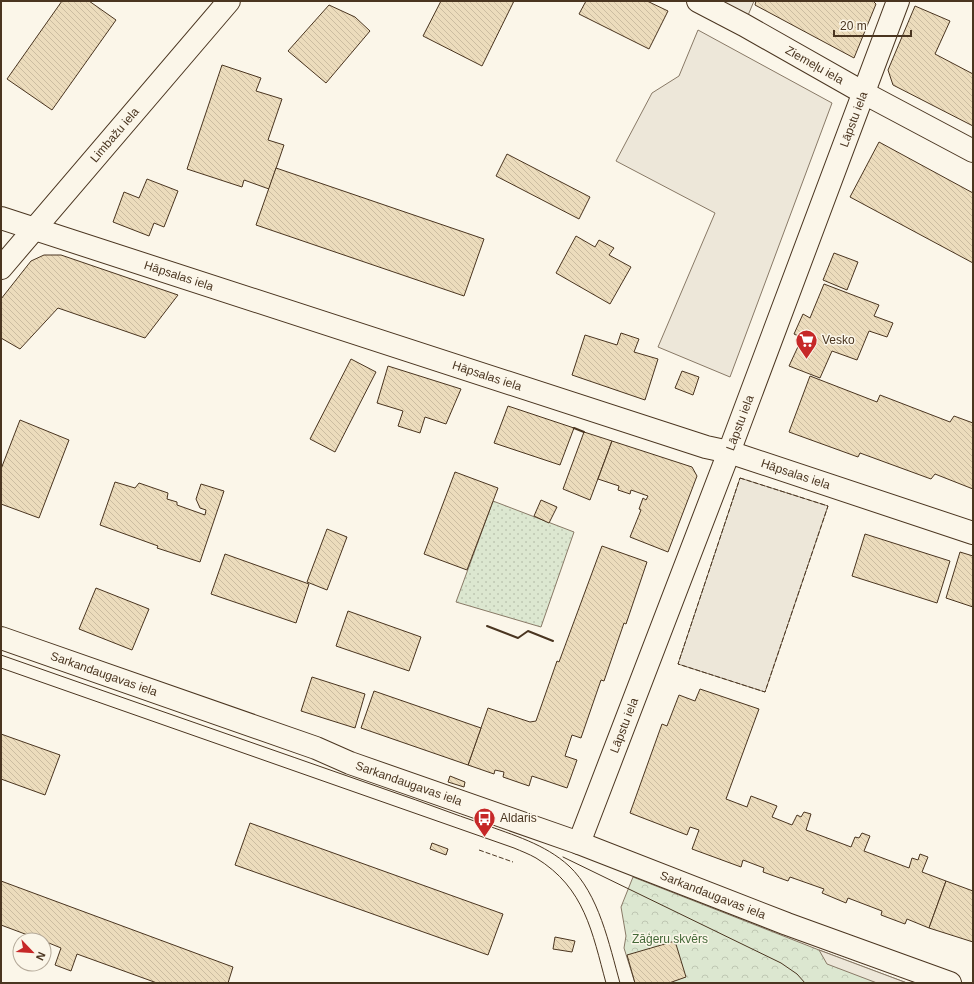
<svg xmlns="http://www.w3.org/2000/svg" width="974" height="984" font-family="Helvetica,sans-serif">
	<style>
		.park { fill: url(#park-crowns); stroke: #887966 }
		.garden { fill: url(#garden-dots); stroke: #887966 }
		.parking { fill: #ede7d9; stroke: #887966 }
		.building { fill: url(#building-back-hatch); stroke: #4a3520 }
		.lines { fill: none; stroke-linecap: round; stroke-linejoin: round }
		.minor-casing { stroke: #4a3520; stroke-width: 24 }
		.minor { stroke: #fbf6e9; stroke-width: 22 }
		.tram { stroke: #4a3520; stroke-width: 1 }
		.fence { stroke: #4a3520; stroke-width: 1; stroke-dasharray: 5 2; stroke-linecap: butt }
		.wall { stroke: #4a3520; stroke-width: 2 }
		.labels { text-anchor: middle; stroke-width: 3; stroke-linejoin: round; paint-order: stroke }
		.street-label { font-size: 12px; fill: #4a3520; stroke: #fbf6e9 }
		.poi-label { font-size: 12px; fill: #4a3520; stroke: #fbf6e9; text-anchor: start }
		.park-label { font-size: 12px; fill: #436837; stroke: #fbf6e9 }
	</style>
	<defs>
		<pattern id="park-crowns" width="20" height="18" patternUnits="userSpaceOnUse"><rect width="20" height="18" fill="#dce7d0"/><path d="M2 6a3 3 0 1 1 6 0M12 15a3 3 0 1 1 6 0" fill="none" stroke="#bec7b2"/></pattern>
		<pattern id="garden-dots" width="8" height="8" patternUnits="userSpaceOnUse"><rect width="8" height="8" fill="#dce7d0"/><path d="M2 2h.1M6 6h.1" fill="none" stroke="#bec7b2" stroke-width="1.8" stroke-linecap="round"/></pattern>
		<pattern id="building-back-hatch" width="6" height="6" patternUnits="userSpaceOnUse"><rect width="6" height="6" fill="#ecdcbc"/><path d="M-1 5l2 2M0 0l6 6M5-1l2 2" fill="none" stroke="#ccbda1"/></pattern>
	</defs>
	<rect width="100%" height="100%" fill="#fbf6e9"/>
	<path class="park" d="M633,877L819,950L907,983H635L624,948L626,936L621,907Z"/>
	<path class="garden" d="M493,501L574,532L541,627L456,602Z"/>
	<g class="parking">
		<path d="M700,1H754L744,25Z"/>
		<path d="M698,30L832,103L730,377L658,347L715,213L616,161L652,93L679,76Z"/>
		<path d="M740,478L828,506L765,692L678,664Z"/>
		<path d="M819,950L907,983H877L827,964Z"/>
	</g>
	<g class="building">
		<path d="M62,1H89L116,20L52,110L7,79Z"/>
		<path d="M441,1H514L482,66L423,36Z"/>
		<path d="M586,1H647L668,11L649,49L579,14Z"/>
		<path d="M756,1H873L876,4L854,58L755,5Z"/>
		<path d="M329,5L355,17L370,31L326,83L288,51Z"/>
		<path d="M915,6L950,21L935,54L973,74V126L893,85L888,70Z"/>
		<path d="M222,65L261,78L256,91L282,99L268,140L284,145L269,189L244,180L242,187L187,169Z"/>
		<path d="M879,142L973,193V263L850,197Z"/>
		<path d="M507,154L590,197L579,219L496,176Z"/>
		<path d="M276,168L484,239L464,296L256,225Z"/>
		<path d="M147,179L178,191L164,227L154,223L149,236L113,222L124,192L139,198Z"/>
		<path d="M576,236L595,247L599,240L614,248L609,255L631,267L610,304L556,273Z"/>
		<path d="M834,253L858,262L847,290L823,280Z"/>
		<path d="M44,255H61L178,295L145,338L58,308L20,349L1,338V299L31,261Z"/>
		<path d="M824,284L879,305L874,316L893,323L887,337L869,331L857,360L832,351L820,378L789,366L802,338L794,334L803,314L810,318Z"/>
		<path d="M621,333L639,339L634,352L658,359L645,400L572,375L585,335L617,345Z"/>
		<path d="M351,359L376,372L335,452L310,439Z"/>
		<path d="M388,366L461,389L446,424L425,417L420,433L398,426L403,411L377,403Z"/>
		<path d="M682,371L699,377L693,395L675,388Z"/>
		<path d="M810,376L877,402L880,395L950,422L954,416L973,423V489L935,474L931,479L860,453L858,457L789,432Z"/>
		<path d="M508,406L574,428L560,465L494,443Z"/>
		<path d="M20,420L69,440L39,518L1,504V469Z"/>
		<path d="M584,432L612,441L590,500L563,489Z"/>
		<path d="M612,441L692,467L697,476L668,552L630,537L641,510L639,509L643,498L646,500L648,496L631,490L630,494L618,490L619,486L598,479Z"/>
		<path d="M455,472L498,488L467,570L424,554Z"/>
		<path d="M115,482L135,488L139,483L168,493L167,499L177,502V505L205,515L206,510L200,508L196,499L201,484L224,491L200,562L157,548L158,546L100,525Z"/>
		<path d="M541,500L557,507L549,523L534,516Z"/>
		<path d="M327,529L347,537L327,590L307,582Z"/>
		<path d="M865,534L950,561L937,603L852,576Z"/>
		<path d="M602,546L647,562L626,624L624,623L604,681L601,680L581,738L572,735L565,756L577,760L567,788L532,776L529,786L503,777L504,772L495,770L494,774L468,765L488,708L530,722L536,721L557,661L559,662Z"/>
		<path d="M960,552L973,556V607L946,598Z"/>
		<path d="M225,554L309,584L296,623L211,594Z"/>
		<path d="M96,588L149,609L132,650L79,629Z"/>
		<path d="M348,611L421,637L409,671L336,646Z"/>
		<path d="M312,677L365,694L355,728L301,711Z"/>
		<path d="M700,689L759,709L726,799L747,807L751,796L777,806L772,817L792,825L797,815L801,817L804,812L811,814L806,830L851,847L855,837L859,838L862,833L870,836L864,851L909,868L912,858L918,860L920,854L928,857L922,872L946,881L929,928L907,919L905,924L881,915L882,911L848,898L846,903L822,893L824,889L790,877L788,881L763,872L764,868L743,860L741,867L692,849L699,830L690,827L687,835L630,813L662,724L667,726L679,695L695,701Z"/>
		<path d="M374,691L481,728L468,765L361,728Z"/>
		<path d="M1,734L60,755L45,795L1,779Z"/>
		<path d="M450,776L465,782L464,787L448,782Z"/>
		<path d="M250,823L503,914L488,955L235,865Z"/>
		<path d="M432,843L448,849L446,855L430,849Z"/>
		<path d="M1,881L233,967L228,983H157L77,954L71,971L55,965L61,948L44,941V940H41L1,925Z"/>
		<path d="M946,881L973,891V942L929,928Z"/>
		<path d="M555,937L575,941L572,952L553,949Z"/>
		<path d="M675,941L686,977L669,983H635L627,955Z"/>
	</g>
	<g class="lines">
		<defs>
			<g id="minor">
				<path id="s1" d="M698,1L744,25L864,93L973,151"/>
				<path id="s2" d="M1,218L706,447L729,452L973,533"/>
				<path id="s3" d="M1,268L229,1"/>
				<path id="s4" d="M1,638L316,748L350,763L579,843L787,924L950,983"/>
				<path id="s5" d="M579,843L729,452L898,1"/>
			</g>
		</defs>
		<use href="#minor" class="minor-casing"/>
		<use href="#minor" class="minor"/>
		<g class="tram">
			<path d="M1,655C132,701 262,746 393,792C423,802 453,814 483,824C513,835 545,844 569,866C599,894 609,944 620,983"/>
			<path d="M1,668L514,848C521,851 529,854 536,858C585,888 592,932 606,983"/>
			<path d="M563,857L781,963L797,974L805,983"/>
		</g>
		<g class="fence">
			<path d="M740,478L828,506L765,692L678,664Z"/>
			<path d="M479,850L513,862"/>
		</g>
		<g class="wall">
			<path d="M574,428L584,432"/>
			<path d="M487,626L518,638L528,631L553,641"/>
		</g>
	</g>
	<defs>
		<symbol id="supermarket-pin" viewBox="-11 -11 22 30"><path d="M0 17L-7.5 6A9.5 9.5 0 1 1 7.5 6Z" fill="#c62828" stroke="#fbf6e9"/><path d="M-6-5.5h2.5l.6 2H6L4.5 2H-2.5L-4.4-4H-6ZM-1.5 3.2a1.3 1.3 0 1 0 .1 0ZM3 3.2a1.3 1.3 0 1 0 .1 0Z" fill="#fff"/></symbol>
		<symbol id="bus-pin" viewBox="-11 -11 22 30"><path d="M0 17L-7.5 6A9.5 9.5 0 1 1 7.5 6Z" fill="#c62828" stroke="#fbf6e9"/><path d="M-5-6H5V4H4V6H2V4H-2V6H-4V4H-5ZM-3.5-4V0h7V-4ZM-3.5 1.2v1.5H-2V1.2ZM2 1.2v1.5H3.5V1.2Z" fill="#fff"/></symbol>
	</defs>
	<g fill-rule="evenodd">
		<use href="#supermarket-pin" x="794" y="328" width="25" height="34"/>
		<use href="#bus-pin" x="472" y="806" width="25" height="34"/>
	</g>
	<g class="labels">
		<g class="street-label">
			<text dy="4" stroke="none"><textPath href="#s1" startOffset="133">Ziemeļu iela</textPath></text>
			<text dy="4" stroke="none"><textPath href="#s5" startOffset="774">Lāpstu iela</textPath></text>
			<text dy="4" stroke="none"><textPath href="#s3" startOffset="175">Limbažu iela</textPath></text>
			<text dy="4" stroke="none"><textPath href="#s2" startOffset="187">Hāpsalas iela</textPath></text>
			<text dy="4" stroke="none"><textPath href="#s2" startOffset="511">Hāpsalas iela</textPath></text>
			<text dy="4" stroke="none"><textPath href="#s5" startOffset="450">Lāpstu iela</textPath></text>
			<text dy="4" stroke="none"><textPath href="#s2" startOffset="835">Hāpsalas iela</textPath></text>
			<text dy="4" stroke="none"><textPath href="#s4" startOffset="109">Sarkandaugavas iela</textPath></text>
			<text dy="4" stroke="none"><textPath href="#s5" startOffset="126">Lāpstu iela</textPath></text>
			<text dy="4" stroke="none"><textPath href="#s4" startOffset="433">Sarkandaugavas iela</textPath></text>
			<text dy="4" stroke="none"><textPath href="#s4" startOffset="757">Sarkandaugavas iela</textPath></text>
		</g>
		<g class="poi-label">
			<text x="822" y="344">Vesko</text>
			<text x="500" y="822">Aldaris</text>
		</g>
		<g class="park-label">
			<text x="670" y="943">Zāģeru skvērs</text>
		</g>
	</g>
	<rect width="974" height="984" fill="none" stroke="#4a3520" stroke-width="4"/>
	<g transform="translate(32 952) rotate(115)"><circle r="19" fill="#fbf6e9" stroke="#b4a999"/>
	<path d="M0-3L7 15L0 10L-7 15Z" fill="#c62828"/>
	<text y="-6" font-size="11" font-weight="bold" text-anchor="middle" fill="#4a3520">N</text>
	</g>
	<path d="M834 30v6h77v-6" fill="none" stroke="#4a3520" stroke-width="2"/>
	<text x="840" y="30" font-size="12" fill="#4a3520" stroke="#fbf6e9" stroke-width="3" paint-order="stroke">20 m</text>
</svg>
